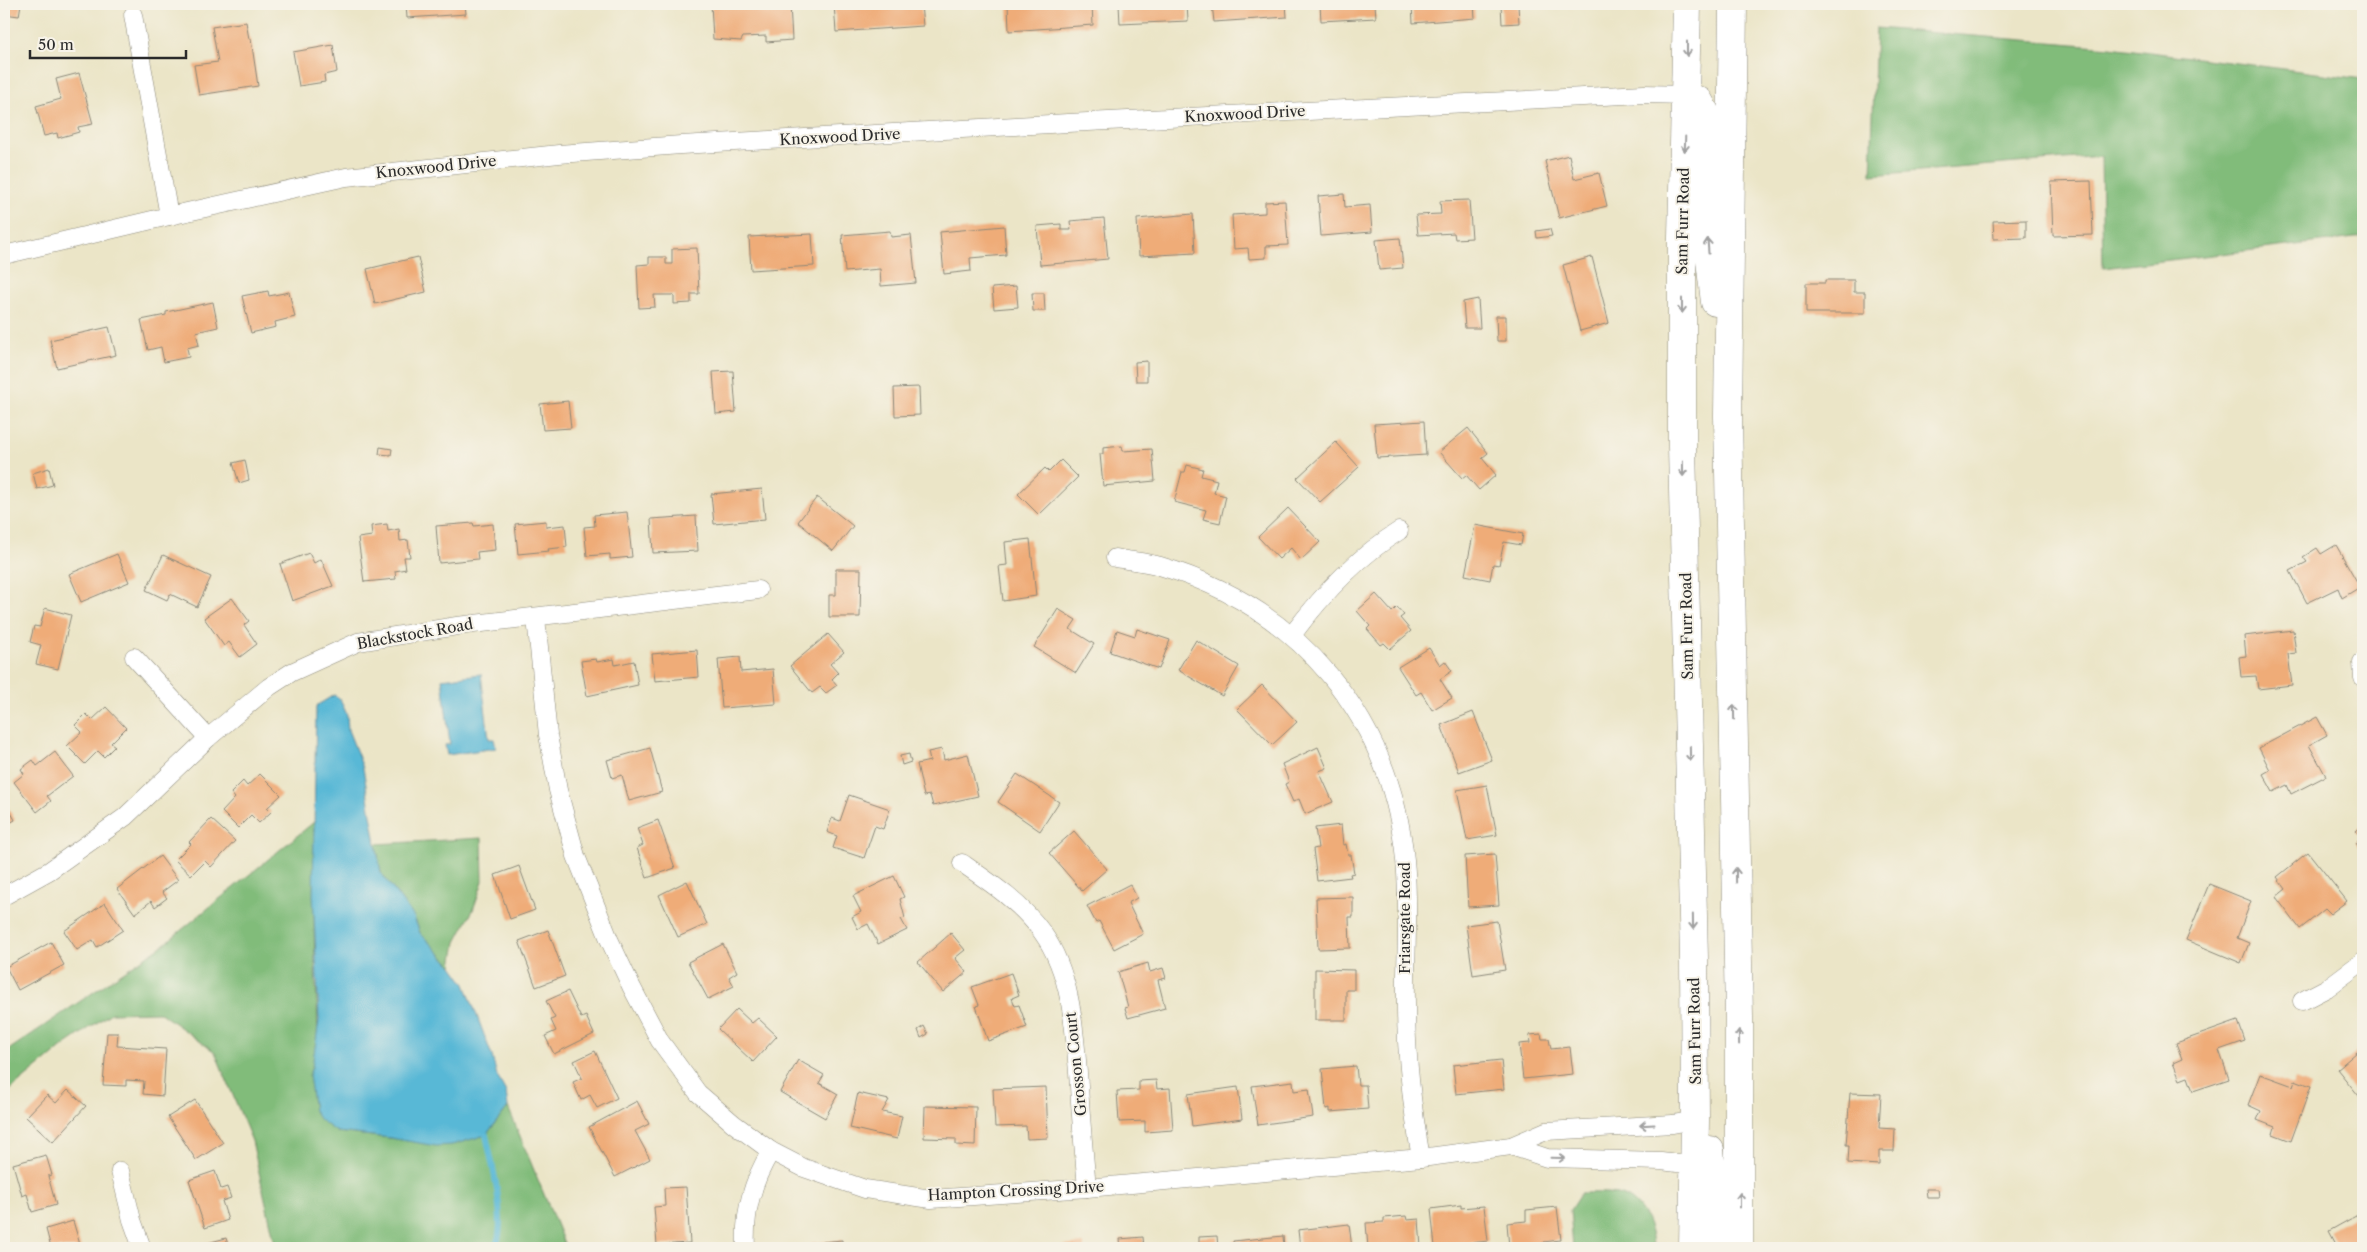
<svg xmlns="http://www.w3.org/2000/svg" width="2367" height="1252" font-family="'Libre Caslon Text',serif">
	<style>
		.forest { fill: #81bc7a; stroke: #567452 }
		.water { fill: #58b8d6; stroke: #427280 }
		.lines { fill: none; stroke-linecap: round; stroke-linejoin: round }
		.stream { stroke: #58b8d6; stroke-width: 6 }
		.building { fill: #efac78 }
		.street-casing { stroke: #8b8879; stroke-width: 19 }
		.primary-casing { stroke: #8b8879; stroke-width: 29 }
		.street { stroke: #fff; stroke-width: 18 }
		.primary { stroke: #fff; stroke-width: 28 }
		.oneway { stroke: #a0a0a0 }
		.labels { text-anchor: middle; stroke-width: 4; stroke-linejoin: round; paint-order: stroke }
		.street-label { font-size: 15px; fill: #2b2b2b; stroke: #f7f3e8 }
	</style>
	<rect width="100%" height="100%" fill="#f7f3e8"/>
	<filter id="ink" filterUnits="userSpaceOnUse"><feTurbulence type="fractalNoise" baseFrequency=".02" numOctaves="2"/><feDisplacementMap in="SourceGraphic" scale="10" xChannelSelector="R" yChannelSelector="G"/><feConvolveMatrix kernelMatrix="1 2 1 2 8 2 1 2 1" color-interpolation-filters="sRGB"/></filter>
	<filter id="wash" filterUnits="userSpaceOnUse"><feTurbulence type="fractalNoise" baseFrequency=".0096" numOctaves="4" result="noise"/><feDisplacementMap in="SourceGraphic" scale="20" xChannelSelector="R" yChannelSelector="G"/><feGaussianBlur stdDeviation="1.12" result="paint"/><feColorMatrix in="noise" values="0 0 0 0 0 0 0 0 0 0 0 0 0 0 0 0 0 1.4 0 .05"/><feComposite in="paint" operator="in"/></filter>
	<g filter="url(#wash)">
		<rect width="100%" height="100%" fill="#ebe5c7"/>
		<g class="forest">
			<path d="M1876,28L2110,47L2363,79V237L2103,268L2101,156L1871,175Z"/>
			<path d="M314,822C315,870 313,919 315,968C316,1003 323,1041 309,1075L337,1132L390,1138H474L486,1135L508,1107L564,1243V1248H276L252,1141L215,1052L159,1012L111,1013L66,1044L10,1090L4,1103V1053L163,945Z"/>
			<path d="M482,838L483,881L473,910L456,942L452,966L420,933L414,917L381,873L376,844Z"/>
			<path d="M1581,1193C1592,1193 1605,1192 1617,1194C1640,1197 1653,1227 1653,1248H1573L1570,1210Z"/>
		</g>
		<g class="water">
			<path d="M481,674L489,739H494L496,748L447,755L445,745L450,744L442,679Z"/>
			<path d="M334,695L340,699L347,715L348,730L363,768L381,873L414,917L420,933L452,966L465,984L492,1056L497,1076L506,1092L508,1107L486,1135L452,1145L436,1146L390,1138L337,1132L320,1120L314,1111L309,1075L312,1067L319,1020L313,895L316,706Z"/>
		</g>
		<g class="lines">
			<path class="stream" d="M481,1128L486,1135C491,1159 509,1229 494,1248"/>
		</g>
		<g id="blocks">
			<g class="building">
				<path d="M4,4H21L19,16L4,14Z"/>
				<path d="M406,4H465L466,14L407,18Z"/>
				<path d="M711,4H741L742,7L790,4L792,40L766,42V36L743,37L741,41L713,39Z"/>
				<path d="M834,4H921L923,26L836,32Z"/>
				<path d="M1008,4H1092L1093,25L1009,31Z"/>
				<path d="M1119,4H1187L1188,21L1120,24Z"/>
				<path d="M1212,4H1286L1287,17L1214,22Z"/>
				<path d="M1320,4H1375L1376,18L1321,21Z"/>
				<path d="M1412,4H1474L1475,18L1413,23Z"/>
				<path d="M1501,4H1518L1519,23L1502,24Z"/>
				<path d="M246,22L249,39H251L258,86L199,95L194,65L218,62L212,27Z"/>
				<path d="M333,45L337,72L324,75L325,82L299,86L293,52Z"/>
				<path d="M79,73L93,124L78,127L79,132L58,138L57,133L44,136L36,106L61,99L56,79Z"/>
				<path d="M1569,155L1574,179L1599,173L1607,206L1559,218L1545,161Z"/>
				<path d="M2091,181L2093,235L2053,236L2051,182Z"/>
				<path d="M1344,194L1345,207L1370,205L1372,232L1321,236L1318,196Z"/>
				<path d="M1469,200L1472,238L1455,239L1454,233L1418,235L1416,215L1441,214L1440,201Z"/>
				<path d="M1285,201L1288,245L1266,246V258L1249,259L1248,248L1234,249L1232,215L1265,213V202Z"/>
				<path d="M1193,214L1195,253L1139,256L1137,219Z"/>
				<path d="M1104,218L1108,259L1040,265L1037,226L1061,224V230H1071L1070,221Z"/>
				<path d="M2026,220V238L1994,239L1993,221Z"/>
				<path d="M1004,226L1006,255L970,258L971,271L944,274L940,232Z"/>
				<path d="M1550,229L1552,236L1537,238L1536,231Z"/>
				<path d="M890,231L891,237L911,235L916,283L881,286L880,269L845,272L842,235Z"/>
				<path d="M812,234L814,266L751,270L749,237Z"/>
				<path d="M1400,238L1403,268L1379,270L1376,240Z"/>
				<path d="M697,248L699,294H691V303L674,304V295H654L655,307L639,308L637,265L649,264V257H666V264H672V249Z"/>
				<path d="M418,257L426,292L375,304L367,269Z"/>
				<path d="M1592,257L1609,323L1580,331L1563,265Z"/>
				<path d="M1825,280H1854V292H1865V313H1806V283H1825Z"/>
				<path d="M1016,286L1018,307L994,309L992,288Z"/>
				<path d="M268,291L269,296L289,292L295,317L275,322L276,327L251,333L242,296Z"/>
				<path d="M1032,293H1044L1045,311H1033Z"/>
				<path d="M1478,299L1480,328H1465L1463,302Z"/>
				<path d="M213,302L218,327L196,332L199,345L187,348L189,357L164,362L161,347L148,350L141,320L166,315V312Z"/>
				<path d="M1496,316H1506V341H1497Z"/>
				<path d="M109,327L116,355L57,368L50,340Z"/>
				<path d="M1147,361V381H1136L1135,362Z"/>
				<path d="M733,371L736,412L716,414L713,372Z"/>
				<path d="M919,387L920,415L895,416L894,388Z"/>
				<path d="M568,401L571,428L543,430L540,404Z"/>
				<path d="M1424,421L1426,455L1377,458L1374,424Z"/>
				<path d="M1468,428L1488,453L1482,458L1496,475L1479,490L1466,475L1462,478L1439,452Z"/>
				<path d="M1336,442L1359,467L1320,502L1297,478Z"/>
				<path d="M1122,446L1123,451L1152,449L1155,481L1103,486L1100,454H1103V448Z"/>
				<path d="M380,447L392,449L391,455L379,454Z"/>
				<path d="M245,460L249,480L239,483L233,463Z"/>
				<path d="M1061,460L1078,477L1039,515L1018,494L1045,468L1049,472Z"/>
				<path d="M1187,465L1203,469L1201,476L1217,480L1214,493L1226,496L1220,523L1203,519L1206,510L1174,502L1182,472H1185Z"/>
				<path d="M49,468L53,485L37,489L33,473Z"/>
				<path d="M762,489L765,519L714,524L711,494Z"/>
				<path d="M817,497L853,526L833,551L798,522Z"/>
				<path d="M1288,508L1320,542L1301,560L1291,548L1279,559L1258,537Z"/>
				<path d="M627,512L632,557L610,559V554L587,556L584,527L595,526L594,515Z"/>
				<path d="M696,516L698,551L653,553L651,519Z"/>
				<path d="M546,521V527L565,525L567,547L548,549L549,551L518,554L515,524Z"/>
				<path d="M473,523L474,526L493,524L495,550L477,552L478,559L439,563L436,526Z"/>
				<path d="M387,524L388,531L399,529L400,541L408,540L410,557H404L406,569L395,571L396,579L364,582L358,538L372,536L371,526Z"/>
				<path d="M1475,525L1523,534L1521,545L1504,542L1499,565L1493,564L1490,580L1465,575Z"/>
				<path d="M1030,539L1036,596L1003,601L999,566L1007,565L1005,542Z"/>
				<path d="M2336,545L2360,587L2342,598L2338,588L2307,603L2290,571L2307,562L2303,557L2317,548L2321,554Z"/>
				<path d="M309,553L314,563L321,559L333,586L292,601L280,564Z"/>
				<path d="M117,554L129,582L81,602L69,574Z"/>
				<path d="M163,555L211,577L197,607L170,594L167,600L146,590Z"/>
				<path d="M836,569H861L860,617H829V595H836Z"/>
				<path d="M1376,594L1392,612L1397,607L1404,615L1400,618L1411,631L1390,649L1384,643L1381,645L1367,629L1370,626L1357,611Z"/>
				<path d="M232,598L249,621L244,625L257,644L240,657L229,642L224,646L204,618Z"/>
				<path d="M45,608L71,615L58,669L36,664L41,645L30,642L34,626L40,627Z"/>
				<path d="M1058,609L1076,620L1070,629L1094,644L1076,673L1034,647Z"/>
				<path d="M1137,629L1170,640L1159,669L1110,652L1117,630L1135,636Z"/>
				<path d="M2293,630L2296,653L2288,654L2292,685L2258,689L2256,676L2241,677L2239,657L2246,656L2244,636Z"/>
				<path d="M828,634L844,652L830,664L838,673L832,679L837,685L826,693L820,687L812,693L790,666Z"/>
				<path d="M1196,640L1239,666L1222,696L1178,670Z"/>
				<path d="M1429,648L1440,665L1445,661L1452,671L1440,679L1452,698L1432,710L1421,692L1416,695L1398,667Z"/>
				<path d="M697,650L699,677L655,681L652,654Z"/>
				<path d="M740,657L741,672L773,669L776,704L722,708L718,659Z"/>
				<path d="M596,659L597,662L614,659L615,665L634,661L638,685L587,696L581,661Z"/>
				<path d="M1262,685L1297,722L1272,745L1237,709Z"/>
				<path d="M106,707L126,728L111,743L115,746L104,757L98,751L85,764L67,746L82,732L75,725L86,714L92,720Z"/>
				<path d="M1473,712L1492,760L1459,772L1441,725Z"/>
				<path d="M2317,717L2327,735L2309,745L2326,776L2291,794L2287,785L2273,792L2263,774L2270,770L2259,748Z"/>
				<path d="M1318,747L1327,768L1319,771L1333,802L1305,814L1299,799L1293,802L1285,784L1289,782L1282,764Z"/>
				<path d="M650,748L662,792L629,801L622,775L612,778L607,760Z"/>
				<path d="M942,749L944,760L968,754L978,796L933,806L930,795L924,796L917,764L930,761L928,752Z"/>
				<path d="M55,752L73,776L47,796L51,801L37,812L14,782L24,774L21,769L33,760L37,766Z"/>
				<path d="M909,754L911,762L902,765L900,756Z"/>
				<path d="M260,774L281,795L267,808L271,812L259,823L251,815L238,828L222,812L235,798L231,793L243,781L247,786Z"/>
				<path d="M1017,774L1059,802L1040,831L998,802Z"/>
				<path d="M1487,785L1497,835L1467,840L1457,790Z"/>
				<path d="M849,795L890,809L883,829L875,826L864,858L833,848L837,836L827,832L832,818L840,821Z"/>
				<path d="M4,800L15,820L4,826Z"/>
				<path d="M211,819L235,841L211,867L205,861L191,875L175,860L191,844L189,842Z"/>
				<path d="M658,820L675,868L647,878L637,848L643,845L637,828Z"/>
				<path d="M1341,825L1343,845L1346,844L1348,855H1351L1354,873L1350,874L1351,877L1317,881L1313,849L1318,848L1315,828Z"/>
				<path d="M2363,825V853L2356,843L2362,838L2356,831Z"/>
				<path d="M1074,831L1107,869L1082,891L1049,853Z"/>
				<path d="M2308,852L2347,901L2330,914L2325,909L2300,929L2276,897L2286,889L2277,877Z"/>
				<path d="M1495,854L1499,905L1468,907L1465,856Z"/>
				<path d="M160,856L178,880L162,892L167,898L155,907L151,901L135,914L117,889Z"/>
				<path d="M519,866L535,910L510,919L495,875Z"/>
				<path d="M894,876L904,897L900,899L905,918L901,919L907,930L878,944L868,924L858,929L852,917L861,912L853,896Z"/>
				<path d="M687,881L707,924L678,937L659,895Z"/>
				<path d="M1130,884L1137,898L1128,903L1143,934L1114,949L1099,921L1096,923L1087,906Z"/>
				<path d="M2209,884L2251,901L2237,938L2249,943L2241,963L2186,940Z"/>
				<path d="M1353,897V917H1349L1350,948L1318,949L1316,898Z"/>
				<path d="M105,903L123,930L97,947L93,940L77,950L64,931Z"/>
				<path d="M1497,921L1505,970L1473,975L1466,925Z"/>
				<path d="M548,930L565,976L536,987L519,941Z"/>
				<path d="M951,933L965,950L955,958L967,972L943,992L918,962Z"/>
				<path d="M51,942L64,965L18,990L6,967Z"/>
				<path d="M723,944L737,972L729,977L734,986L708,999L688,962Z"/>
				<path d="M1148,963L1150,972L1163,968L1166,978L1158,980L1165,1008L1128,1018L1125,1008L1128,1007L1118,972Z"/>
				<path d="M1315,969L1354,970V990H1346V1020H1315Z"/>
				<path d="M1011,973L1019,995L1012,998L1015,1006L1019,1005L1027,1027L988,1041L976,1006L979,1005L972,987Z"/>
				<path d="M568,991L581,1018L586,1016L594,1034L554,1054L545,1036L556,1031L551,1020L555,1018L546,1001Z"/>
				<path d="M737,1009L752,1023L758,1018L777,1036L753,1062L718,1029Z"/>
				<path d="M2238,1021L2245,1041L2219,1050L2229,1079L2193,1091L2188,1077L2180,1080L2173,1063L2182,1059L2176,1043Z"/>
				<path d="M924,1026L928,1034L921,1038L918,1030Z"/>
				<path d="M107,1033H118L117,1046L166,1049L163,1096L143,1094L144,1081L126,1080V1086L103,1085Z"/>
				<path d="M1541,1034L1542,1039H1549L1551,1049L1570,1047L1573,1074L1523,1079L1519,1044L1530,1043L1529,1035Z"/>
				<path d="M2363,1047V1101L2337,1069Z"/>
				<path d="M595,1051L617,1098L597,1108L590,1095L581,1100L573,1082L582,1078L574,1061Z"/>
				<path d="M798,1060L824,1075L819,1083L838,1094L825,1118L780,1092Z"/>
				<path d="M1501,1060L1504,1089L1456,1094L1453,1065Z"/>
				<path d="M1356,1066L1358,1085H1366L1368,1109L1330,1112V1108L1326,1109L1322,1069Z"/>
				<path d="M2260,1074L2293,1086L2295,1080L2311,1086L2291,1141L2273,1134L2275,1127L2257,1120L2261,1111L2248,1105Z"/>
				<path d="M1156,1080L1157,1089L1170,1088L1173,1130L1145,1132V1121L1119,1122L1117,1091L1139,1090V1081Z"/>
				<path d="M1293,1081L1294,1091L1309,1089L1313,1117L1258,1125L1252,1086Z"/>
				<path d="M1046,1087L1048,1138L1027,1139L1026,1126L995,1127L993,1089Z"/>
				<path d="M1238,1087L1242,1119L1192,1126L1188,1094Z"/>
				<path d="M68,1090L86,1106L53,1142L26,1117L47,1095L56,1103Z"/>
				<path d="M858,1093L889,1100L882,1112L902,1116L897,1139L850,1128Z"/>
				<path d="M1850,1093L1881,1094L1879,1128L1895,1129L1894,1151H1879V1165L1848,1163L1849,1145H1846Z"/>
				<path d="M195,1100L223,1143L196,1160L168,1117Z"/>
				<path d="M637,1101L649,1124L635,1131L650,1159L615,1177L589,1127Z"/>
				<path d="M925,1106L976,1107L975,1146L956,1145V1139L924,1138Z"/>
				<path d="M46,1155L52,1175L48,1176L56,1205L32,1212L27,1194L22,1196L13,1164Z"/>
				<path d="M215,1171L221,1189L227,1187L231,1198L222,1201L228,1220L205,1228L189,1180Z"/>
				<path d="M686,1187L690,1243L657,1245L654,1207L665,1206L664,1188Z"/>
				<path d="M1926,1189H1938L1939,1197H1927Z"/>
				<path d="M1461,1205V1208L1484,1206L1488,1241L1435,1247L1431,1209Z"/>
				<path d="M1557,1207L1561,1240L1543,1242V1246L1532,1247V1248H1509L1507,1223L1526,1221V1210Z"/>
				<path d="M2363,1212V1248H2338L2329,1231Z"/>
				<path d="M1406,1216L1407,1220L1419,1219L1421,1248H1368L1366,1223L1384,1222V1218Z"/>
				<path d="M73,1221L81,1248H51L46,1229Z"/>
				<path d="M1349,1224L1352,1248H1300L1298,1230Z"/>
				<path d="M1217,1236L1218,1248H1170L1199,1244V1237Z"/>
				<path d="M1283,1236L1284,1248H1234L1233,1241Z"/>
				<path d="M1143,1237L1144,1248H1121L1120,1239Z"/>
				<path d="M226,1238L229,1248H197L196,1246Z"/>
				<path d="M842,1240V1248H811V1243Z"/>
				<path d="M1084,1244V1248H1051V1247Z"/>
			</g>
		</g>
	</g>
	<g filter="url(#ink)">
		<use href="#blocks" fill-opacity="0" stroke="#8b8879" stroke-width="1"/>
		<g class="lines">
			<defs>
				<g id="street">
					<path d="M133,15L169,216"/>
					<path d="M4,255L169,216L346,177L559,154L681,145L1068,123L1644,94L1686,95"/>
					<path d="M1115,558C1130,561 1146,562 1160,566C1299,607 1391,717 1405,860C1410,908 1405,956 1406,1004C1406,1056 1412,1107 1421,1158"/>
					<path d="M536,618L548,735L558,790L576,856L609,939L631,986L660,1041L698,1093L734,1124L771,1151L804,1168L865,1189L931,1199L1087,1188L1421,1158L1511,1146L1546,1131L1673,1124L1695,1120"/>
					<path d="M1292,635C1322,595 1357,557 1399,531"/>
					<path d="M134,657L208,738"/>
					<path d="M2362,662L2363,678"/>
					<path d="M962,863C991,883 1021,903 1042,932C1073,975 1075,1035 1079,1086C1081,1120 1084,1154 1087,1188"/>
					<path d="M4,896L49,871L125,817L208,738L269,687L292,672L358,642L457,626L758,590"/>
					<path d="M2302,1001L2327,988L2363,961"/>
					<path d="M1511,1146L1547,1158L1661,1161L1694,1165"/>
					<path d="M120,1171L132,1220L142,1248"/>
					<path d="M746,1248C744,1212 752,1182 771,1151"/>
				</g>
				<g id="primary">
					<path d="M1687,4L1682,238V447L1694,959L1695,1120L1693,1248"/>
					<path d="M1733,4L1728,416L1739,1017V1248"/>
					<path d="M1686,95L1699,101L1705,112L1707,126L1708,243L1715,302"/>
					<path d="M1710,1150L1714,1192L1715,1248"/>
				</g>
			</defs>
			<use href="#street" class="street-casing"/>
			<use href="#primary" class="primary-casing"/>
			<use href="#street" class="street"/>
			<use href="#primary" class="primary"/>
		</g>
		<defs><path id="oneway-shaft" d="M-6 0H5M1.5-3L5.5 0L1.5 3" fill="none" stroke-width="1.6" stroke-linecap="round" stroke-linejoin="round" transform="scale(1.25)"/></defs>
		<g class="oneway">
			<use href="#oneway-shaft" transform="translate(1687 49) rotate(90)"/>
			<use href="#oneway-shaft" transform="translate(1685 144) rotate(92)"/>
			<use href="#oneway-shaft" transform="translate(1708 246) rotate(-94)"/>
			<use href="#oneway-shaft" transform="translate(1682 306) rotate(90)"/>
			<use href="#oneway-shaft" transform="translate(1683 469) rotate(89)"/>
			<use href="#oneway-shaft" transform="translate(1734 712) rotate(-91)"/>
			<use href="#oneway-shaft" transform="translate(1690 754) rotate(89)"/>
			<use href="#oneway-shaft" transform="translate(1736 875) rotate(-91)"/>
			<use href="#oneway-shaft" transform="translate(1693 922) rotate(89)"/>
			<use href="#oneway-shaft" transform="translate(1739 1037) rotate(-91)"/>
			<use href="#oneway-shaft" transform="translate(1647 1125) rotate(177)"/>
			<use href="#oneway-shaft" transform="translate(1558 1158) rotate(1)"/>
			<use href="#oneway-shaft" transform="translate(1740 1200) rotate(-90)"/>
		</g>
	</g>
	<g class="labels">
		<g class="street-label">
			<text transform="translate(1245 114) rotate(-3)" y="5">Knoxwood Drive</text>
			<text transform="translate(840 137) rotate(-3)" y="5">Knoxwood Drive</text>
			<text transform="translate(436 167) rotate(-6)" y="5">Knoxwood Drive</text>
			<text transform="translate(1683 221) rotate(-89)" y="5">Sam Furr Road</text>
			<text transform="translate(1687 626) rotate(-91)" y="5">Sam Furr Road</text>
			<text transform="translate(415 634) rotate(-10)" y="5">Blackstock Road</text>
			<text transform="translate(1405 918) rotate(-90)" y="5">Friarsgate Road</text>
			<text transform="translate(1695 1031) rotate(-91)" y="5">Sam Furr Road</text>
			<text transform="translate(1076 1064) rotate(-96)" y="5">Grosson Court</text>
			<text transform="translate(1016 1191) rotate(-3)" y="5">Hampton Crossing Drive</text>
		</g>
	</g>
	<rect width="2367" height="1252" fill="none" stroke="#f7f3e8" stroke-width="20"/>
	<path d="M30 50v8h156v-8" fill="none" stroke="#2b2b2b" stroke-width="2.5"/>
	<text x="38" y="50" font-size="15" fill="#2b2b2b" stroke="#f7f3e8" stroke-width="4" paint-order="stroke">50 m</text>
</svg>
